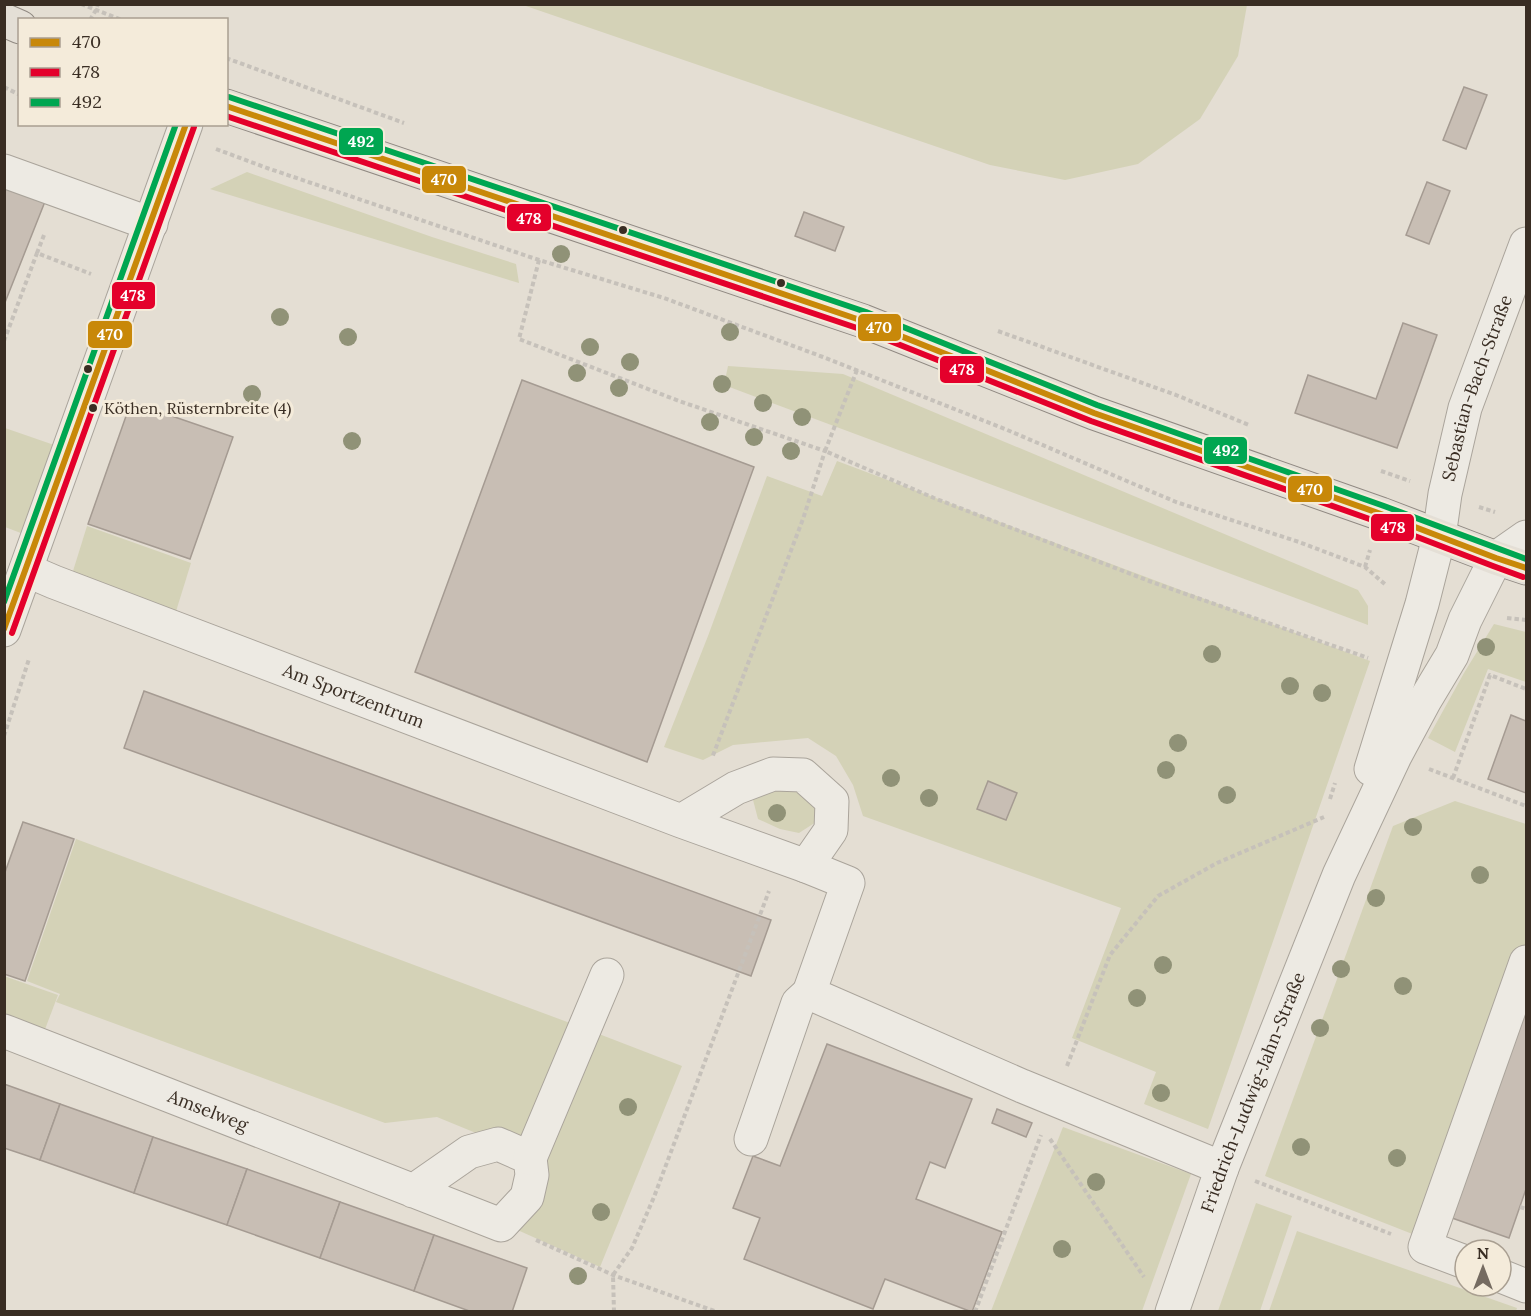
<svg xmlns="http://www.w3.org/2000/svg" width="1531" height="1316" font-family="Lora,serif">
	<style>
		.green { fill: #d4d2b7 }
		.building { fill: #c8beb4; stroke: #a59b92; stroke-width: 1.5 }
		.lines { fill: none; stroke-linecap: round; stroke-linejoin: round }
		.minor-casing { stroke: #aaa49b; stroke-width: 35 }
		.major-casing { stroke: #908982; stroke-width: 35 }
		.path { stroke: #c6c1ba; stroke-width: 4; stroke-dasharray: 4.5 3; stroke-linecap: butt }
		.minor { stroke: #edeae3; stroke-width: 33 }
		.major { stroke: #e4dfd6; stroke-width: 33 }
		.bus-1-casing { stroke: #f4ebda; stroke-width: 10 }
		.bus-2-casing { stroke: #f4ebda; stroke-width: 10 }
		.bus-3-casing { stroke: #f4ebda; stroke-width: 10 }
		.bus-1 { stroke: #c88809; stroke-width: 6 }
		.bus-2 { stroke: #e4002b; stroke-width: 6 }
		.bus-3 { stroke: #00a651; stroke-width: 6 }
		.tree { fill: #909277 }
		.bus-dot { fill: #392d23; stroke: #f4ebda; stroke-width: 2 }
		.labels { text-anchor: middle; stroke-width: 6; stroke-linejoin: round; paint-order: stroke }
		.bus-label { font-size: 16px; fill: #392d23; stroke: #f4ebda; text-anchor: start }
		.street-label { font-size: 18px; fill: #392d23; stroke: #f4ebda }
		.line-badge { stroke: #f4ebda; stroke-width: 2 }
		.badge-label { font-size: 16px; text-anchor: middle; font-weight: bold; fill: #fff }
	</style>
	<rect width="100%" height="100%" fill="#e4ded3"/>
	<g class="green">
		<path d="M523,5H1247L1238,56L1200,119L1138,164L1065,180L990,165Z"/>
		<path d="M247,172L432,237L516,264L519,283L210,189Z"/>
		<path d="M728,366L843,374L1358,590L1368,606V625L724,385Z"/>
		<path d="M5,428L57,446L26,535L5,527Z"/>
		<path d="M837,461L1370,661L1208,1129L1144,1104L1156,1072L1072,1038L1121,908L863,816L853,785L836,756L808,738L733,745L703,760L664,747L708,636L767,476L822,496Z"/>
		<path d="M87,526L191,563L173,621L69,584Z"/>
		<path d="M1494,624L1526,632V682L1488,669L1455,752L1428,738L1464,673Z"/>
		<path d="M776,785H800L816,800V822L799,833L780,829L758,819L752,796Z"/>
		<path d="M1455,801L1526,824V945L1420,1237L1265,1176L1393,826Z"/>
		<path d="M76,839L570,1023L517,1150L437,1117L385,1123L56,1002L60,994L27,981Z"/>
		<path d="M4,976L58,995L36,1053L5,1042Z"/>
		<path d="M573,1024L682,1066L600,1267L504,1224Z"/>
		<path d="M1063,1127L1191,1174L1142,1311H991Z"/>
		<path d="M1256,1203L1292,1216L1260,1311H1218Z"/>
		<path d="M1297,1231L1517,1308L1516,1311H1269Z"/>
	</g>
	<g class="building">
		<path d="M1464,87L1487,95L1466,149L1443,140Z"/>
		<path d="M1427,182L1450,191L1429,244L1406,235Z"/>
		<path d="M4,184L46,199L4,305Z"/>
		<path d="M804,212L844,227L835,251L795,236Z"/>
		<path d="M1403,323L1437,335L1397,448L1295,413L1308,375L1376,399Z"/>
		<path d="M522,380L754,467L647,762L415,672Z"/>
		<path d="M131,402L233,437L190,559L88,524Z"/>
		<path d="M144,691L771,920L751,976L124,748Z"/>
		<path d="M1511,715L1526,721V793L1488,779Z"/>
		<path d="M988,781L1017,793L1006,820L977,809Z"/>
		<path d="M23,822L74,839L25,981L4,974V875Z"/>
		<path d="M1526,1008V1189L1509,1238L1452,1218Z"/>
		<path d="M827,1044L972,1099L945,1168L930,1162L916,1199L1002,1232L972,1312L885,1279L873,1309L744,1259L760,1218L733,1208L753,1156L780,1166Z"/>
		<path d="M4,1084L60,1104L40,1160L4,1148Z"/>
		<path d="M60,1104L153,1137L134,1193L40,1160Z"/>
		<path d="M997,1109L1032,1123L1026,1137L992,1123Z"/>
		<path d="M153,1137L247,1169L227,1225L134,1193Z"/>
		<path d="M247,1169L340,1202L320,1258L227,1225Z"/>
		<path d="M340,1202L434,1235L414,1291L320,1258Z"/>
		<path d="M434,1235L527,1268L512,1312H472L414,1291Z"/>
	</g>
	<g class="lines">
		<defs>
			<g id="minor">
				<path d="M4,171L151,224"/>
				<path id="s1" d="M26,570L54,582L681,821L806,866L831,830L832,801L803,775L773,774L736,788L681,821"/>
				<path d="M4,630L186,124"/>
				<path id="s2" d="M1371,769L1422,604L1439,537L1445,494L1465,408L1526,244"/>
				<path d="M806,866L848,883L809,993L1022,1086L1222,1168"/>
				<path id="s3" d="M4,1031L501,1225L527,1197L532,1175L530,1158L498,1144L469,1152L413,1191"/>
				<path d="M751,1139L798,1003L809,993"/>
				<path d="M530,1158L607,975"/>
				<path d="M1465,1262L1425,1247L1526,962"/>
				<path d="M1501,1276L1526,1286"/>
				<path id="s4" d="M1172,1312L1222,1168L1339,875L1395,756L1425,700L1452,655L1465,620L1496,558L1526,537"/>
			</g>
			<g id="major">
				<path d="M4,20L20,27"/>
				<path d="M226,106L863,321L1094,413L1381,514L1496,558L1526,568"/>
			</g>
		</defs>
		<use href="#minor" class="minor-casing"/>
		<use href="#major" class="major-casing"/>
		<g class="path">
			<path d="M81,4L122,20"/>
			<path d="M90,20L96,10L98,4"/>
			<path d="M226,58L404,123"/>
			<path d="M4,87L20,95"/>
			<path d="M216,149L267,168L539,260L664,298L823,357L1005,429L1176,502L1299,542L1365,567L1387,586"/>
			<path d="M44,235L37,253L91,274"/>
			<path d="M539,260L519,339L679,401L825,451L803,519L712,758"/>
			<path d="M998,331L1176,395L1249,425"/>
			<path d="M4,341L37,253"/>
			<path d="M857,370L825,451L934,498L1149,581L1368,658"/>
			<path d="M1381,471L1410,481"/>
			<path d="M1479,507L1495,512"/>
			<path d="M1365,567L1370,550"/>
			<path d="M1507,618L1526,620"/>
			<path d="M4,736L29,659"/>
			<path d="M1429,769L1526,806"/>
			<path d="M1453,778L1490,675L1526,689"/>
			<path d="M1330,799L1335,783"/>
			<path d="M1067,1066L1110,955L1158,896L1217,863L1324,817"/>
			<path d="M1050,1139L1144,1277"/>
			<path d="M1255,1181L1391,1234"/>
			<path d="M1520,1207L1526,1209"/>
			<path d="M536,1240L613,1275L717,1312"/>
			<path d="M614,1312L613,1275L632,1248L654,1197L769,891"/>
			<path d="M975,1312L1041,1135"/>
		</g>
		<use href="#minor" class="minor"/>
		<use href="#major" class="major"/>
		<defs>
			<g id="bus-1">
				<path d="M226,106L863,321L1094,413L1381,514L1496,558L1526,568"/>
				<path d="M4,629L186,124"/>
			</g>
			<g id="bus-2">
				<path d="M226,116L860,329L1091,421L1378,522L1493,566L1523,577"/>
				<path d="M12,633L194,127"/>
			</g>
			<g id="bus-3">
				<path d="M229,97L866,312L1097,405L1384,506L1526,559"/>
				<path d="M4,602L176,124"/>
			</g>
		</defs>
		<use href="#bus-1" class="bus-1-casing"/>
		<use href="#bus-2" class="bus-2-casing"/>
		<use href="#bus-3" class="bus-3-casing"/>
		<use href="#bus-1" class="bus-1"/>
		<use href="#bus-2" class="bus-2"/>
		<use href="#bus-3" class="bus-3"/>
	</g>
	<g class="tree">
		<circle cx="561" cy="254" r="9"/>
		<circle cx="280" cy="317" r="9"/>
		<circle cx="730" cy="332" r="9"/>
		<circle cx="348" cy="337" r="9"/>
		<circle cx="590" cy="347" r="9"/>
		<circle cx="630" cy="362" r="9"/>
		<circle cx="577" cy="373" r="9"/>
		<circle cx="722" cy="384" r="9"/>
		<circle cx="619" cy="388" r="9"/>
		<circle cx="252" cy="394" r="9"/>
		<circle cx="763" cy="403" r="9"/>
		<circle cx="802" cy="417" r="9"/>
		<circle cx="710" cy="422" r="9"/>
		<circle cx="754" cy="437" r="9"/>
		<circle cx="352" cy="441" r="9"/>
		<circle cx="791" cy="451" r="9"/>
		<circle cx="1486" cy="647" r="9"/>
		<circle cx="1212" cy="654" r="9"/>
		<circle cx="1290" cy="686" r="9"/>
		<circle cx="1322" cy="693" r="9"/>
		<circle cx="1178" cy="743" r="9"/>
		<circle cx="1166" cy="770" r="9"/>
		<circle cx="891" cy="778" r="9"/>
		<circle cx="1227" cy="795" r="9"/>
		<circle cx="929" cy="798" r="9"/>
		<circle cx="777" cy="813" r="9"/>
		<circle cx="1413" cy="827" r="9"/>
		<circle cx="1480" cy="875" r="9"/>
		<circle cx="1376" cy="898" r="9"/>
		<circle cx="1163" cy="965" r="9"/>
		<circle cx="1341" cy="969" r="9"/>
		<circle cx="1403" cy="986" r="9"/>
		<circle cx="1137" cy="998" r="9"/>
		<circle cx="1320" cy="1028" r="9"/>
		<circle cx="1161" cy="1093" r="9"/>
		<circle cx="628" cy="1107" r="9"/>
		<circle cx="1301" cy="1147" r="9"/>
		<circle cx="1397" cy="1158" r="9"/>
		<circle cx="1096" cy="1182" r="9"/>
		<circle cx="601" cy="1212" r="9"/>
		<circle cx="1062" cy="1249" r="9"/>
		<circle cx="578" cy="1276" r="9"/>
	</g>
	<g class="bus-dot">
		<circle cx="623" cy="230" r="5"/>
		<circle cx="781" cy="283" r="5"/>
		<circle cx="88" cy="369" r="5"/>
		<circle cx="93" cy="408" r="5"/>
	</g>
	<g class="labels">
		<g class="bus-label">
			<text x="104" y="414">Köthen, Rüsternbreite (4)</text>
		</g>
		<g class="street-label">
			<text dy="6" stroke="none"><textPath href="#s2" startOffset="396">Sebastian-Bach-Straße</textPath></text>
			<text dy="6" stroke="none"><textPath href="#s1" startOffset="351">Am Sportzentrum</textPath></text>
			<text dy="6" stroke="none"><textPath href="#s4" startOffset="234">Friedrich-Ludwig-Jahn-Straße</textPath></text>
			<text dy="6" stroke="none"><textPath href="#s3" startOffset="219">Amselweg</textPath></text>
		</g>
	</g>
	<g class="line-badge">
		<rect x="338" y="127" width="46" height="29" rx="6" fill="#00a651"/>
		<rect x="421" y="165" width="46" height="29" rx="6" fill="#c88809"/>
		<rect x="506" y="203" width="46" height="29" rx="6" fill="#e4002b"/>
		<rect x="111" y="281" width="45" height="29" rx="6" fill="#e4002b"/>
		<rect x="857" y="313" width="45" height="29" rx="6" fill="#c88809"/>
		<rect x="87" y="320" width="46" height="29" rx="6" fill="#c88809"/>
		<rect x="939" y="355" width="46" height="29" rx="6" fill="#e4002b"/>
		<rect x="1203" y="436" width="45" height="29" rx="6" fill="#00a651"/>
		<rect x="1287" y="475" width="46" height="28" rx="6" fill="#c88809"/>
		<rect x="1370" y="513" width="45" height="29" rx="6" fill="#e4002b"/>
	</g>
	<g class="badge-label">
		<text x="361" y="147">492</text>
		<text x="444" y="185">470</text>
		<text x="529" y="224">478</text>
		<text x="133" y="301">478</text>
		<text x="879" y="333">470</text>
		<text x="110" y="340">470</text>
		<text x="962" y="375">478</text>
		<text x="1226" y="456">492</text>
		<text x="1310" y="495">470</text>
		<text x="1393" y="533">478</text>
	</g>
	<rect width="1531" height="1316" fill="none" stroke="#392d23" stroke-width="12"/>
	<rect x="18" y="18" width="210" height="108" fill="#f4ebda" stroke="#a99f91" stroke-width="1.5"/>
	<rect x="30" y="38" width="30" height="9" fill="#c88809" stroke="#a99f91" stroke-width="1.5"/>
	<text x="72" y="48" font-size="18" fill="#392d23">470</text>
	<rect x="30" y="68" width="30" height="9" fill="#e4002b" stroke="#a99f91" stroke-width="1.5"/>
	<text x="72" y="78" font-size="18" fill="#392d23">478</text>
	<rect x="30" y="98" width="30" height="9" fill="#00a651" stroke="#a99f91" stroke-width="1.5"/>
	<text x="72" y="108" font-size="18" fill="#392d23">492</text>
	<g transform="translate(1483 1268)"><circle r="28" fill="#f4ebda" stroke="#a99f91" stroke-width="1.5"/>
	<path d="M0-4.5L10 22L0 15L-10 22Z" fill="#756b61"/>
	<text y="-9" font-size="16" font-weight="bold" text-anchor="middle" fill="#392d23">N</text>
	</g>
</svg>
